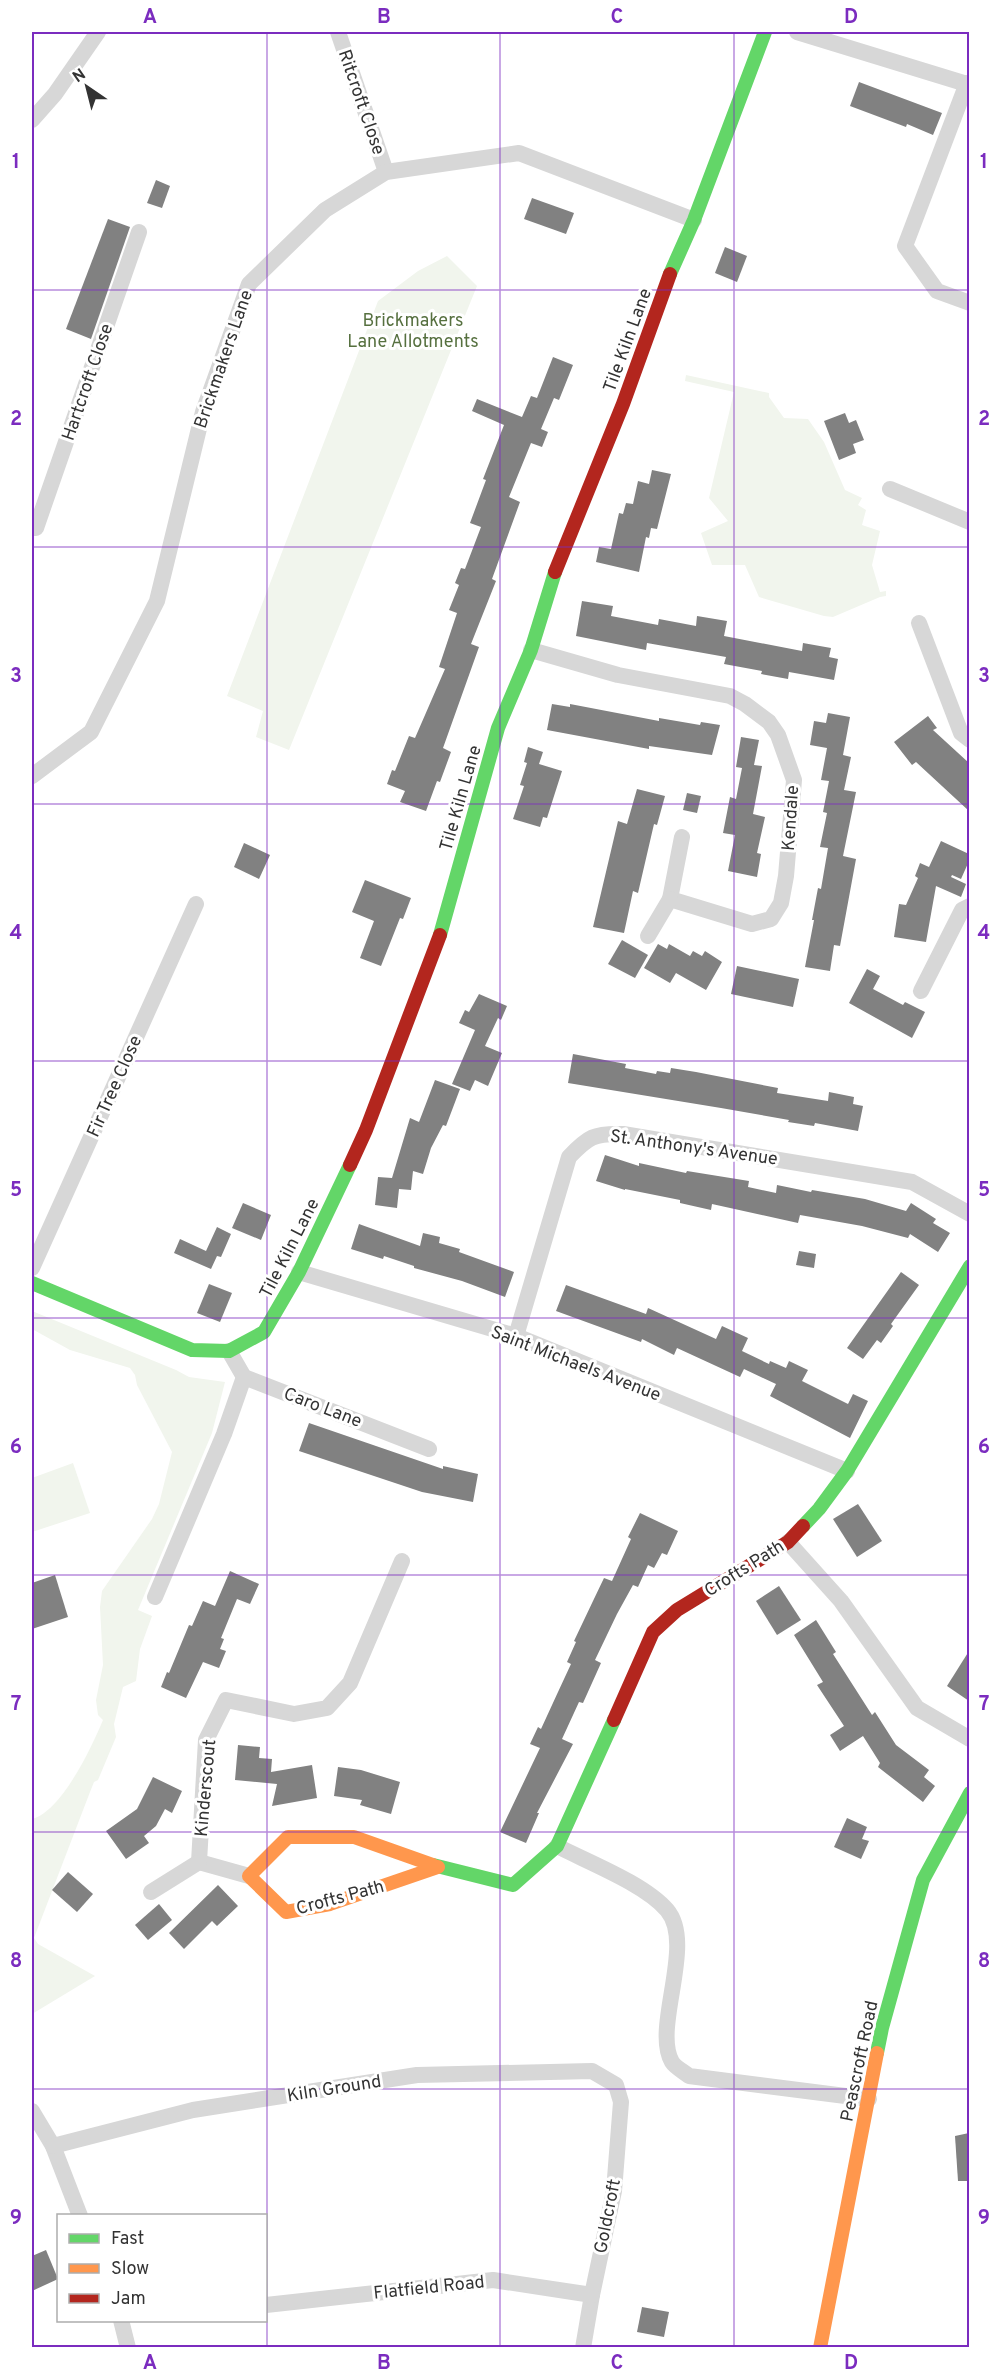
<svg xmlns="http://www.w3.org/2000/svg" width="1001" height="2379" font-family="Overpass,sans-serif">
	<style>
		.green { fill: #f1f5ed }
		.building { fill: #818181 }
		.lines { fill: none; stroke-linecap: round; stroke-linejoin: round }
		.street { stroke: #d7d7d7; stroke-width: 16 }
		.fast { stroke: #63d668; stroke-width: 14 }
		.slow { stroke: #ff974d; stroke-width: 14 }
		.jam { stroke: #b3261e; stroke-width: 14 }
		.grid { fill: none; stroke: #7b2cbf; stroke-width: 1.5; stroke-opacity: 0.55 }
		.labels { text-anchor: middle; stroke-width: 6; stroke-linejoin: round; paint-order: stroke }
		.street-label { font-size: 18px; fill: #333; stroke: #fff }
		.park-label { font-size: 18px; fill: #56703f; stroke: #fff }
		.neatline { fill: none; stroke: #7b2cbf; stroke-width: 2 }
		.grid-label { font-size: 20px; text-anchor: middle; font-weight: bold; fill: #7b2cbf }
	</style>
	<rect width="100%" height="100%" fill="#fff"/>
	<g class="green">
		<path d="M447,256L477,286L289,750L256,737L263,711L227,696L378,301L418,271Z"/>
		<path d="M686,375L769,393V397L784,418L808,419L824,442L845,490L862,498L858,505L866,510L862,525L880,531L872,565L880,592L886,591V596L880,597L833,617L824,616L759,597L745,565H712L701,533L728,521L709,498L734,392L685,381Z"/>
		<path d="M32,1311L176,1370L189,1377L225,1382L212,1433L138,1610L152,1616L140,1649L136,1681L123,1687L114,1724L116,1737L98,1780L94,1782L90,1792L34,1938L38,1944L95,1976L32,2014V1819C61,1812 92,1747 103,1720L98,1715L96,1700L103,1665L100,1607L102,1591L152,1519L159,1504L172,1452L137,1385L135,1375L130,1368L70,1350L32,1329Z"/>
		<path d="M73,1463L90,1513L32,1532V1478Z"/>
	</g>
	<g class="building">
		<path d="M859,82L942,113L933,135L907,124L906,127L850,106Z"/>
		<path d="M156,180L170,186L162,208L147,203Z"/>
		<path d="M532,198L574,213L566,234L524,219Z"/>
		<path d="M108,219L130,227L91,339L66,329Z"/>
		<path d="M725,247L747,256L737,282L715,273Z"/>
		<path d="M553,357L573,365L559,400L554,398L541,429L548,432L542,447L531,443L509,497L520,502L492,579L496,581L471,644L479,647L443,748L451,752L440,782L437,781L426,811L400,802L405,791L387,784L392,770L395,771L409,736L415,738L445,669L439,667L457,613L449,610L459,585L455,583L461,568L465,569L481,527L470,523L486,480L483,479L504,425L472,411L477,399L522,417L531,396L537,398Z"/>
		<path d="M845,413L849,423L856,420L864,440L853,444L856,453L839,460L824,421Z"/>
		<path d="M652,470L671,474L657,529L651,528L649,538L646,537L639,572L596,562L599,547L611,549L619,513L623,514L626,503L633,504L638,481L649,484Z"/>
		<path d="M582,601L613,606L611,616L658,625L659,619L696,626L697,616L727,621L724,636L802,651L803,643L831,648L829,657L838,659L834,680L789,672L788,679L761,674L762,671L724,664L726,657L647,643L646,650L576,636Z"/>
		<path d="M552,704L570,707V704L659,721V718L700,725L701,722L720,725L712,755L649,746V749L547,730Z"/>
		<path d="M828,713L850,717L843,755L851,757L844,790L856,792L843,856L856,859L840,946L834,945L830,971L805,967L814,920H812L818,888L821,889L828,848L820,847L827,813L823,812L829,781L821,780L827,748L810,745L814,721L826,723Z"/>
		<path d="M928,716L937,728L933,730L969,763V811L916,762L912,765L894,742Z"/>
		<path d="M741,737L759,740L754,765L762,766L753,814L765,817L757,853L761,854L757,877L728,871L735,835L723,833L730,797L736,799L742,768L736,767Z"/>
		<path d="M528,747L543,752L539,764L562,771L547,818L543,817L540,827L513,819L524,786L520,785L527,763L524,762Z"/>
		<path d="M637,789L665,796L657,825L654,824L638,893L633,891L624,933L593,927L618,821L627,824Z"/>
		<path d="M687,793L701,796L697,813L683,810Z"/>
		<path d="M941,841L969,854V861L961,879L952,875L951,877L966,884L961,897L936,886L926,942L894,937L899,904L906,905L918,878L915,876L920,863L929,867Z"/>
		<path d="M244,843L270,855L259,879L234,867Z"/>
		<path d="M365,880L411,898L403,919L400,918L381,966L360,958L374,921L352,912Z"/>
		<path d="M622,940L648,955L635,978L608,964Z"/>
		<path d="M658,944L667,949L669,944L690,956L693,951L702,956L705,951L722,962L706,990L676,973L670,983L644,968Z"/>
		<path d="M737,966L799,979L793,1007L731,994Z"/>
		<path d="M867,969L880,976L873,989L903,1005L905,1002L925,1012L912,1038L849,1003Z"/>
		<path d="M479,994L507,1006L501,1020L498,1018L485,1046L502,1053L488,1086L475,1080L470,1091L452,1084L475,1030L459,1023L465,1010L469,1012Z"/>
		<path d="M573,1054L626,1064L625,1068L656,1074L657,1071L670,1073L671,1068L696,1072L778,1088L777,1093L828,1101L829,1092L854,1097L853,1104L863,1106L858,1131L815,1123L814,1126L788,1122L789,1120L721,1108L568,1083Z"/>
		<path d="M435,1080L460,1089L446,1126L443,1125L431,1148L423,1174L413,1171L411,1190L399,1189L397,1208L375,1205L378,1177L392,1178L410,1118L419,1122Z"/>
		<path d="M605,1155L639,1166V1163L686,1173L687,1171L749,1181L748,1187L776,1193L777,1185L811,1192L812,1190L865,1199L906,1211L911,1203L936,1219L933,1223L950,1233L938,1252L910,1234L908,1238L862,1226L800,1215L798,1223L712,1204L711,1210L680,1203V1200L625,1189V1190L596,1181Z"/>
		<path d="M243,1203L271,1215L261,1240L232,1228Z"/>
		<path d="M359,1224L420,1246L423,1233L440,1237L439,1243L460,1249L459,1252L514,1272L505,1297L462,1281L414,1268V1266L384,1256L383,1259L351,1249Z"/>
		<path d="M217,1227L231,1234L221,1257L217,1256L211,1269L174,1253L180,1239L206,1251Z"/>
		<path d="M799,1251L816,1254L814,1268L796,1265Z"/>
		<path d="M901,1272L919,1285L891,1324L893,1326L881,1343L877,1340L863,1359L847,1348Z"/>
		<path d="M209,1284L232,1293L220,1322L197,1313Z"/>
		<path d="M566,1285L646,1314L648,1308L716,1339L722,1326L748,1338L742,1351L769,1364L770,1361L786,1368L789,1361L808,1370L802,1381L848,1404L853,1394L868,1401L850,1438L770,1396L776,1384L744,1369L740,1377L677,1348L674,1355L642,1339L641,1342L556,1311Z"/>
		<path d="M309,1423L443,1469V1466L478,1474L473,1502L422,1492L299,1451Z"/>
		<path d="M858,1504L882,1541L857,1557L833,1519Z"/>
		<path d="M640,1513L678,1531L667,1555L662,1553L654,1568L648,1565L638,1587L633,1585L617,1614L595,1660L601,1663L583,1703L579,1702L562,1739L573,1744L537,1813H539L526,1843L500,1832L540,1748L530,1744L538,1727L541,1729L558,1692L571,1664L567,1662L576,1642L574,1641L593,1601L604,1578L612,1581L631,1539L628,1537Z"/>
		<path d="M230,1571L259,1584L250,1604L237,1599L221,1638L224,1639L220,1649L226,1651L219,1668L203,1662L186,1698L161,1687L167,1672L169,1673L189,1625L192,1626L203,1601L215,1606Z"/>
		<path d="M55,1575L68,1617L32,1629V1583Z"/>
		<path d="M779,1586L801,1620L777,1635L756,1601Z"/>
		<path d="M816,1620L836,1652L833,1654L872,1715L875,1712L896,1745L929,1770L924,1777L935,1786L923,1802L878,1767L880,1763L863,1736L840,1751L830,1735L844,1726L817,1685L823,1682L794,1635Z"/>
		<path d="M969,1651V1701L947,1686Z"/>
		<path d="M238,1745L260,1747L259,1758L272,1759L271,1772L312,1765L317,1798L272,1806L277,1784L235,1780Z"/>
		<path d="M338,1767L361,1770L400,1782L391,1814L360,1805L362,1800L334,1796Z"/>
		<path d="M153,1777L182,1791L172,1813L165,1809L156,1826L144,1836L149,1843L126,1859L106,1831L137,1809Z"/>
		<path d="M847,1818L867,1827L862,1839L869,1841L861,1859L834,1847Z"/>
		<path d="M68,1872L93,1894L77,1912L52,1890Z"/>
		<path d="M218,1885L238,1906L217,1926L212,1921L184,1949L169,1933Z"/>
		<path d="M159,1904L172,1920L148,1940L135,1925Z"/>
		<path d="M969,2133V2181H958L955,2136Z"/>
		<path d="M46,2250L58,2279L32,2291V2256Z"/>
		<path d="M642,2307L669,2312L664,2337L637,2332Z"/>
	</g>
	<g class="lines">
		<g class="street">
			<path d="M338,32L386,172"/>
			<path d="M797,32L970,85"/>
			<path d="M967,83L905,246L937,291L970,303"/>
			<path d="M32,120L55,94L98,32"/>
			<path d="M890,489L970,522"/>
			<path d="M32,526L36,528L139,232"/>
			<path d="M919,623L961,733L970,740"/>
			<path d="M531,650L618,675L730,696L745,704L769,722L778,735L794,780L786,876L781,903L771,919L752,924L670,899L682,837"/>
			<path d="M32,776L91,732L157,601L203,412L249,284L325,210L386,172L519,153L694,220"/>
			<path d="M648,936L670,899"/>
			<path d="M921,991L962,910L970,906"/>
			<path d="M32,1268L196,904"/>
			<path d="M299,1272L516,1336L847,1471"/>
			<path d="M516,1336L569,1157C588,1137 594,1133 623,1134L912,1182L970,1214"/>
			<path d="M229,1351L244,1377L429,1449"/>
			<path d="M788,1542L841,1601L917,1708L970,1739"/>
			<path d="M155,1597L224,1434L244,1377"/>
			<path d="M557,1846C588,1862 645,1884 667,1910C696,1944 652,2028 672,2062C675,2067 684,2072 689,2076L869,2099"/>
			<path d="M249,1876L199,1862L206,1740L226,1700L294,1714L327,1708L350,1683L402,1561"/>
			<path d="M151,1892L199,1862"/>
			<path d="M32,2111L53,2146L80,2216"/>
			<path d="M53,2146L193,2110L417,2075L592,2071L616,2085L621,2102L614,2191L592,2295L583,2348"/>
			<path d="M266,2305L493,2280L592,2295"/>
			<path d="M121,2320L128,2348"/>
		</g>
		<g class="fast">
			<path d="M670,274L694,220L765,32"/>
			<path d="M440,935L498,728L531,650L555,572"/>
			<path d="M32,1283L192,1350L229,1351L264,1332L299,1272L350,1165"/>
			<path d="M803,1526L819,1509L847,1471L970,1266"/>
			<path d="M433,1865L513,1885L557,1846L614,1720"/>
			<path d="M877,2053L882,2028L923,1880L970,1793"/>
		</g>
		<g class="slow">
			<path d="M433,1865L354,1837H288L249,1876L286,1912L330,1904L438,1867"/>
			<path d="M820,2348L877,2053"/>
		</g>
		<g class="jam">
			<path d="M555,572L623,404L670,274"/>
			<path d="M350,1165L366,1130L440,935"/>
			<path d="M614,1720L653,1632L677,1610L788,1542L803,1526"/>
		</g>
	</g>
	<path class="grid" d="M267,32V2348M500,32V2348M734,32V2348M32,290H970M32,547H970M32,804H970M32,1061H970M32,1318H970M32,1575H970M32,1832H970M32,2089H970"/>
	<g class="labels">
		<g class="street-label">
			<text transform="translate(362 102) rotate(71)" y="6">Ritcroft Close</text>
			<text transform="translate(627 340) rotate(-70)" y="6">Tile Kiln Lane</text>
			<text transform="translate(223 359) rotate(-71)" y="6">Brickmakers Lane</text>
			<text transform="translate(87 382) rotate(-71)" y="6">Hartcroft Close</text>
			<text transform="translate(460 798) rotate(-74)" y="6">Tile Kiln Lane</text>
			<text transform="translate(790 818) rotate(-86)" y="6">Kendale</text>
			<text transform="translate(114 1086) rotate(-66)" y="6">Fir Tree Close</text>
			<text transform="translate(694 1147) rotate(8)" y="6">St. Anthony's Avenue</text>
			<text transform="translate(289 1248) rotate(-63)" y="6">Tile Kiln Lane</text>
			<text transform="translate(576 1363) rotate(21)" y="6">Saint Michaels Avenue</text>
			<text transform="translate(323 1407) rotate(21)" y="6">Caro Lane</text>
			<text transform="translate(744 1568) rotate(-32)" y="6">Crofts Path</text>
			<text transform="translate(205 1788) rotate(-85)" y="6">Kinderscout</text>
			<text transform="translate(340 1897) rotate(-15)" y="6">Crofts Path</text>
			<text transform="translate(859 2061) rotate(-78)" y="6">Peascroft Road</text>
			<text transform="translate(334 2088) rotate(-9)" y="6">Kiln Ground</text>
			<text transform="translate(607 2216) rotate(-79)" y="6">Goldcroft</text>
			<text transform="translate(429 2287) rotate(-6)" y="6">Flatfield Road</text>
		</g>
		<g class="park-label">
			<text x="413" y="326">Brickmakers<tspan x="413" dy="21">Lane Allotments</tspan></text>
		</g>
	</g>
	<rect width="1001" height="2379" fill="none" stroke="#ffffff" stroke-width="66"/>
	<rect x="57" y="2214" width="210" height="108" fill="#ffffff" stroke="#adadad" stroke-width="1.5"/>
	<rect x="69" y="2234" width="30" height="9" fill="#63d668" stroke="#adadad" stroke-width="1.5"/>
	<text x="111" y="2244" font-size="18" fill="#333333">Fast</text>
	<rect x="69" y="2264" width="30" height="9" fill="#ff974d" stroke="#adadad" stroke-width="1.5"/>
	<text x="111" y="2274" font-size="18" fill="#333333">Slow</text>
	<rect x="69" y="2294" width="30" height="9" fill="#b3261e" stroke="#adadad" stroke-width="1.5"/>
	<text x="111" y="2304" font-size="18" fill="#333333">Jam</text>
	<g transform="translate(87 87) rotate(325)" stroke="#ffffff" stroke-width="4.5" paint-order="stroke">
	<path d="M0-4.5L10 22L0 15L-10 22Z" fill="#333333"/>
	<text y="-9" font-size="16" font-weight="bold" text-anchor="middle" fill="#333333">N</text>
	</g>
	<rect x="33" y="33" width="935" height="2313" class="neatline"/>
	<g class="grid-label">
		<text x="150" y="23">A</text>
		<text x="384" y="23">B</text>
		<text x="617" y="23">C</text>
		<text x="851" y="23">D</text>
		<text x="16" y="168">1</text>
		<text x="984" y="168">1</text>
		<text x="16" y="425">2</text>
		<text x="984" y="425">2</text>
		<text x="16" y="682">3</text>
		<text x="984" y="682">3</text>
		<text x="16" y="939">4</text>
		<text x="984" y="939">4</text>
		<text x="16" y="1196">5</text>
		<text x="984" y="1196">5</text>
		<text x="16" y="1453">6</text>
		<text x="984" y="1453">6</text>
		<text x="16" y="1710">7</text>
		<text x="984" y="1710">7</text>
		<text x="16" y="1967">8</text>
		<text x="984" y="1967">8</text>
		<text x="16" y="2224">9</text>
		<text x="984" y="2224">9</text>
		<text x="150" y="2369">A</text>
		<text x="384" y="2369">B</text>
		<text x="617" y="2369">C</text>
		<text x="851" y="2369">D</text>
	</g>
</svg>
